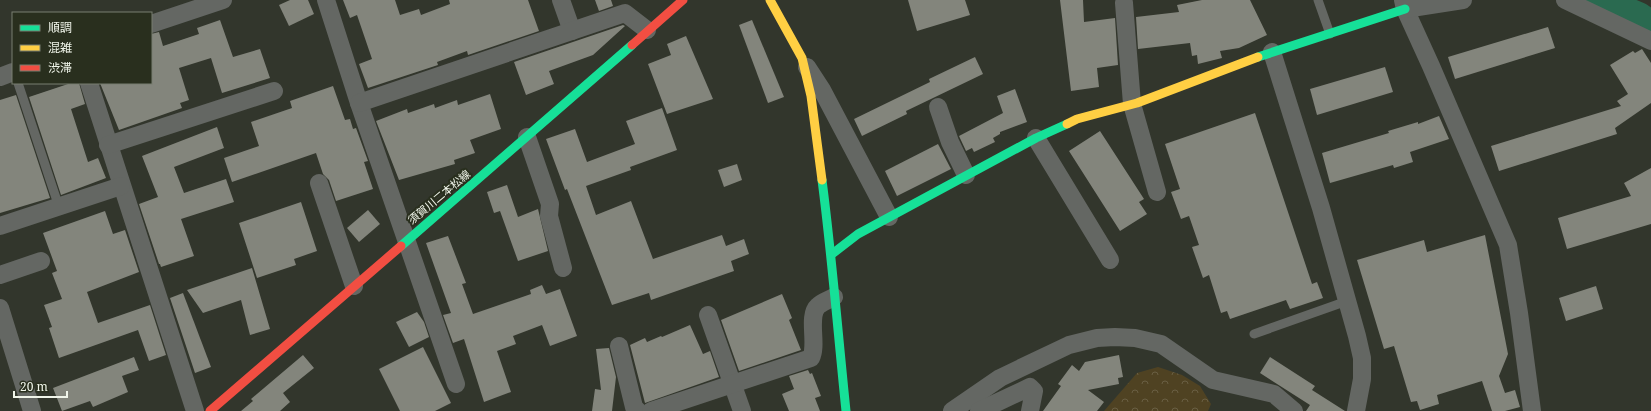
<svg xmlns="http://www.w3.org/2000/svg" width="1651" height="411" font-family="'Noto Serif','Noto Sans JP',serif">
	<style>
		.forest { fill: url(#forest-crowns) }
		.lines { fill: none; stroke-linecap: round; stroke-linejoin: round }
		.river { stroke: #2a6a50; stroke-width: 32 }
		.building { fill: #83857c }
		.lane { stroke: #646763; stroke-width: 9 }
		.street { stroke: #646763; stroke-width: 18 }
		.fast { stroke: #16e098; stroke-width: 9 }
		.slow { stroke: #ffcf43; stroke-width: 9 }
		.jam { stroke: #f24e42; stroke-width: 9 }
		.labels { text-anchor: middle; stroke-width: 4; stroke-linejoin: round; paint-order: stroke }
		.street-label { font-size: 11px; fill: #f0f5ea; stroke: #292f1e }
	</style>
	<defs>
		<pattern id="forest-crowns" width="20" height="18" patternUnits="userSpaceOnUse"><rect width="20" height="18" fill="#4f4222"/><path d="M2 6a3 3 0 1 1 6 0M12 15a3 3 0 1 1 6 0" fill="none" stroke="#695e42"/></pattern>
	</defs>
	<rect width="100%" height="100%" fill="#32362c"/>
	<path class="forest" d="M1158,367L1182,375L1200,386L1211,404L1208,411H1104L1137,373Z"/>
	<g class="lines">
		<path class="river" d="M1596,0L1638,18L1651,27"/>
	</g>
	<g class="building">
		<path d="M290,0H308L314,14L289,26L279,5Z"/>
		<path d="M343,0H395L400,15L419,9L421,15L450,4L449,0H528L539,31L468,55L467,51L437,62L438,65L368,88L359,64L372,59L371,56L357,15L350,18Z"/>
		<path d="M595,0H611L613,6L599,11Z"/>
		<path d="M908,0H965L970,15L917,31Z"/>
		<path d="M1060,0H1083L1084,22L1115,18L1118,65L1097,68L1099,87L1071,91Z"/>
		<path d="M1202,0H1250L1267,35L1239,48L1220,51L1222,58L1198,64L1197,55L1192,56L1190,43L1138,49L1136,17L1179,12L1177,5Z"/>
		<path d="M220,20L233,57L260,49L270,78L222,93L211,58L179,68L189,100L180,103L182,108L119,130L100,83H151V34L159,32L163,46L199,34L197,28Z"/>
		<path d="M752,20L784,97L768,103L739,25Z"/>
		<path d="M623,25L625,26L593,55L549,71L554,84L526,95L514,62Z"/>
		<path d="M1548,27L1555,48L1455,79L1448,57Z"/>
		<path d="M686,36L713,99L667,114L648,64L671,55L667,44Z"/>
		<path d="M1642,49L1651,63V103L1615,128L1617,134L1499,171L1491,146L1621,106L1617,101L1628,94L1610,65L1633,51L1635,53Z"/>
		<path d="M975,57L983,74L906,111L907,114L862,136L854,119L930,82L929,79Z"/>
		<path d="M1385,67L1393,92L1317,115L1310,89Z"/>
		<path d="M71,83H79L85,104L71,109L88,162L98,158L106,178L61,195L29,97Z"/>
		<path d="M333,86L345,120L350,119L353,129L356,128L368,161L364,162L373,189L336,201L329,180L323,174L316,153L232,182L224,158L259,146L251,122L292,108L290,101Z"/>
		<path d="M1015,89L1027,122L1000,132V134L993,138L995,142L974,152L972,148L966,151L959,136L1003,113L997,96Z"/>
		<path d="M490,94L501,129L470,140L475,153L454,160L455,164L399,180L376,121L407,109L408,113L434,104L435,108L457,100L458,105Z"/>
		<path d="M16,95L50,198L0,213V100Z"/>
		<path d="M662,108L677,150L630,167L631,170L586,186L596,215L631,201L653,259L722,235L726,246L744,239L749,254L731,261L734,271L651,300L649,293L612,305L567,189L565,190L546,139L575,129L587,162L635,144L626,121Z"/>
		<path d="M1255,113L1312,284L1317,282L1323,298L1290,309L1286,300L1230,319L1227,311L1221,313L1209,275L1203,278L1192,247L1199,245L1189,216L1181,219L1171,192L1180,189L1165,144Z"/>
		<path d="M1439,116L1449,139L1410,152L1413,162L1394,168L1393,165L1330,183L1322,153L1389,133L1388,131L1418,122V124Z"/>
		<path d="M217,127L224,148L174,167L184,193L226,179L234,202L181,219L194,256L161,267L160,264H159L139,204L158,197L142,156Z"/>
		<path d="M1100,131L1144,199L1139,202L1147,214L1120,231L1069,151Z"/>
		<path d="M938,144L951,169L897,196L885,171Z"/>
		<path d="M737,164L742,180L724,187L718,170Z"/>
		<path d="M1651,168V224L1567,249L1558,218L1631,196L1624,183Z"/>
		<path d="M507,185L518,217L538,209L548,251L518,261L500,211L494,213L487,192Z"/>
		<path d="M301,202L317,251L294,259L296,265L257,278L239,223Z"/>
		<path d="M368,210L380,224L359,242L347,228Z"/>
		<path d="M105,211L113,234L125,230L139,272L87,292L98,323L150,305L166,355L149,361L138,330L59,358L49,328L52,327L44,305L62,299L52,273L57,271L43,233Z"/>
		<path d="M1485,235L1508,354L1499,376L1505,393L1515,390L1520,407L1505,411H1492L1482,381L1437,395L1439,404L1420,410L1417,401L1411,402L1394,346L1384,349L1357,260L1424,240L1427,252Z"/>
		<path d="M448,236L466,283L462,284L473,314L531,294L530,290L542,285L546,294L560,289L577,336L550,346L542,325L513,336L516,344L497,351L511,392L484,402L464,339L453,343L443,315L451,313L426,243Z"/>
		<path d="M252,268L270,329L250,335L241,300L203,313L187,290Z"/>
		<path d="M1596,286L1603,309L1566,321L1559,298Z"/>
		<path d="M183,293L211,367L195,373L170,298Z"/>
		<path d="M782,294L792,318L789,320L801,350L739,371L721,320Z"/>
		<path d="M417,312L424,322L429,337L409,347L396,322Z"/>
		<path d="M690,325L703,354L710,351L719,377L645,403L630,345L645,338L647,342L661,336L662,337Z"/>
		<path d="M423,347L451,403L435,411H400L379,369Z"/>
		<path d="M609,348L616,377L612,411H592L595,389L601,390L596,349Z"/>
		<path d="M303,355L314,368L283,393L290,402L280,411H241L253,401L251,399Z"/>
		<path d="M1119,355L1123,377L1118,378L1119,384L1088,390L1104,402L1097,411H1043L1061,386L1058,384L1072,365L1079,371L1085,362Z"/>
		<path d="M134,357L139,370L122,376L128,392L93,407L90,401L62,411L53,388Z"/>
		<path d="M1270,357L1315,386L1312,390L1345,411H1306L1310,405L1260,373Z"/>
		<path d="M808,370L810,374L812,373L821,396L815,398L820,411H789L782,394L794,389L789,376Z"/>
	</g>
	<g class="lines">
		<g class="lane">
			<path d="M1318,0L1330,34"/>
			<path d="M18,83L59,207"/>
			<path d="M1254,334L1347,301"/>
		</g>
		<g class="street">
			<path d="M326,0L359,103L456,384"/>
			<path d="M561,0L572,31"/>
			<path d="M1403,0L1405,9L1431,66L1508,245L1519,313L1532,411"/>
			<path d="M1565,0L1651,41"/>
			<path d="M1124,3L1132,104L1157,192"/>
			<path d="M1405,9L1463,0"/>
			<path d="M151,24L223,0"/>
			<path d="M1272,52L1321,208L1357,336L1362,358V379L1356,411"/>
			<path d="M807,67L822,90L889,217"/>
			<path d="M0,77L13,72"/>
			<path d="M89,83L195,411"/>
			<path d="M359,103L625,13L647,30"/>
			<path d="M938,107L950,142L966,175"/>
			<path d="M527,137L550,204L549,216L563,268"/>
			<path d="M1036,138L1110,260"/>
			<path d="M108,145L274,91"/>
			<path d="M319,183L354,286"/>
			<path d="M0,226L121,186"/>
			<path d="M0,275L41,261"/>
			<path d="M0,308L32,411"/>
			<path d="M708,315L742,411"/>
			<path d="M619,346L634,407L638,411"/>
			<path d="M651,411L811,358C818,344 807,316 818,306C822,302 829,300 834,297"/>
			<path d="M952,411L1000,378L1069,345L1097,338L1115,337L1135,338L1161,344L1213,380L1274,394L1294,411"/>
			<path d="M979,411L1030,387L1034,391L1030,411"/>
		</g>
		<g class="fast">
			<path d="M1258,57L1405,9"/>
			<path d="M822,180C832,257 838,334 846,411"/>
			<path d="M401,246L632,45"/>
			<path d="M832,254L858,234L1036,138L1067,124"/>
		</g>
		<g class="slow">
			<path d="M770,0L802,58L811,96L822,180"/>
			<path d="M1067,124L1077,119L1137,103L1258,57"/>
		</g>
		<g class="jam">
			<path d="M632,45L683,0"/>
			<path d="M210,411L401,246"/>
		</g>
	</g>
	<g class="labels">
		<g class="street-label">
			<text transform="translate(439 197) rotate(-40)" y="4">須賀川二本松線</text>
		</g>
	</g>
	<rect x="12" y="12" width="140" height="72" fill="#292f1e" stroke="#797e70"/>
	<rect x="20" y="25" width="20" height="6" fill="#16e098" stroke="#797e70"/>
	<text x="48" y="32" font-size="12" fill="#f0f5ea">順調</text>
	<rect x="20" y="45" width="20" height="6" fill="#ffcf43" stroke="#797e70"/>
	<text x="48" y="52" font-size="12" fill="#f0f5ea">混雑</text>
	<rect x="20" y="65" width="20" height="6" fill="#f24e42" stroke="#797e70"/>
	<text x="48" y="72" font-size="12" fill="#f0f5ea">渋滞</text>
	<path d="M14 391v6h53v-6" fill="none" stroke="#f0f5ea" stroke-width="2"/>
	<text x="20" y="391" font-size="12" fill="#f0f5ea" stroke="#292f1e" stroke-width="3" paint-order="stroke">20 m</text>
</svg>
